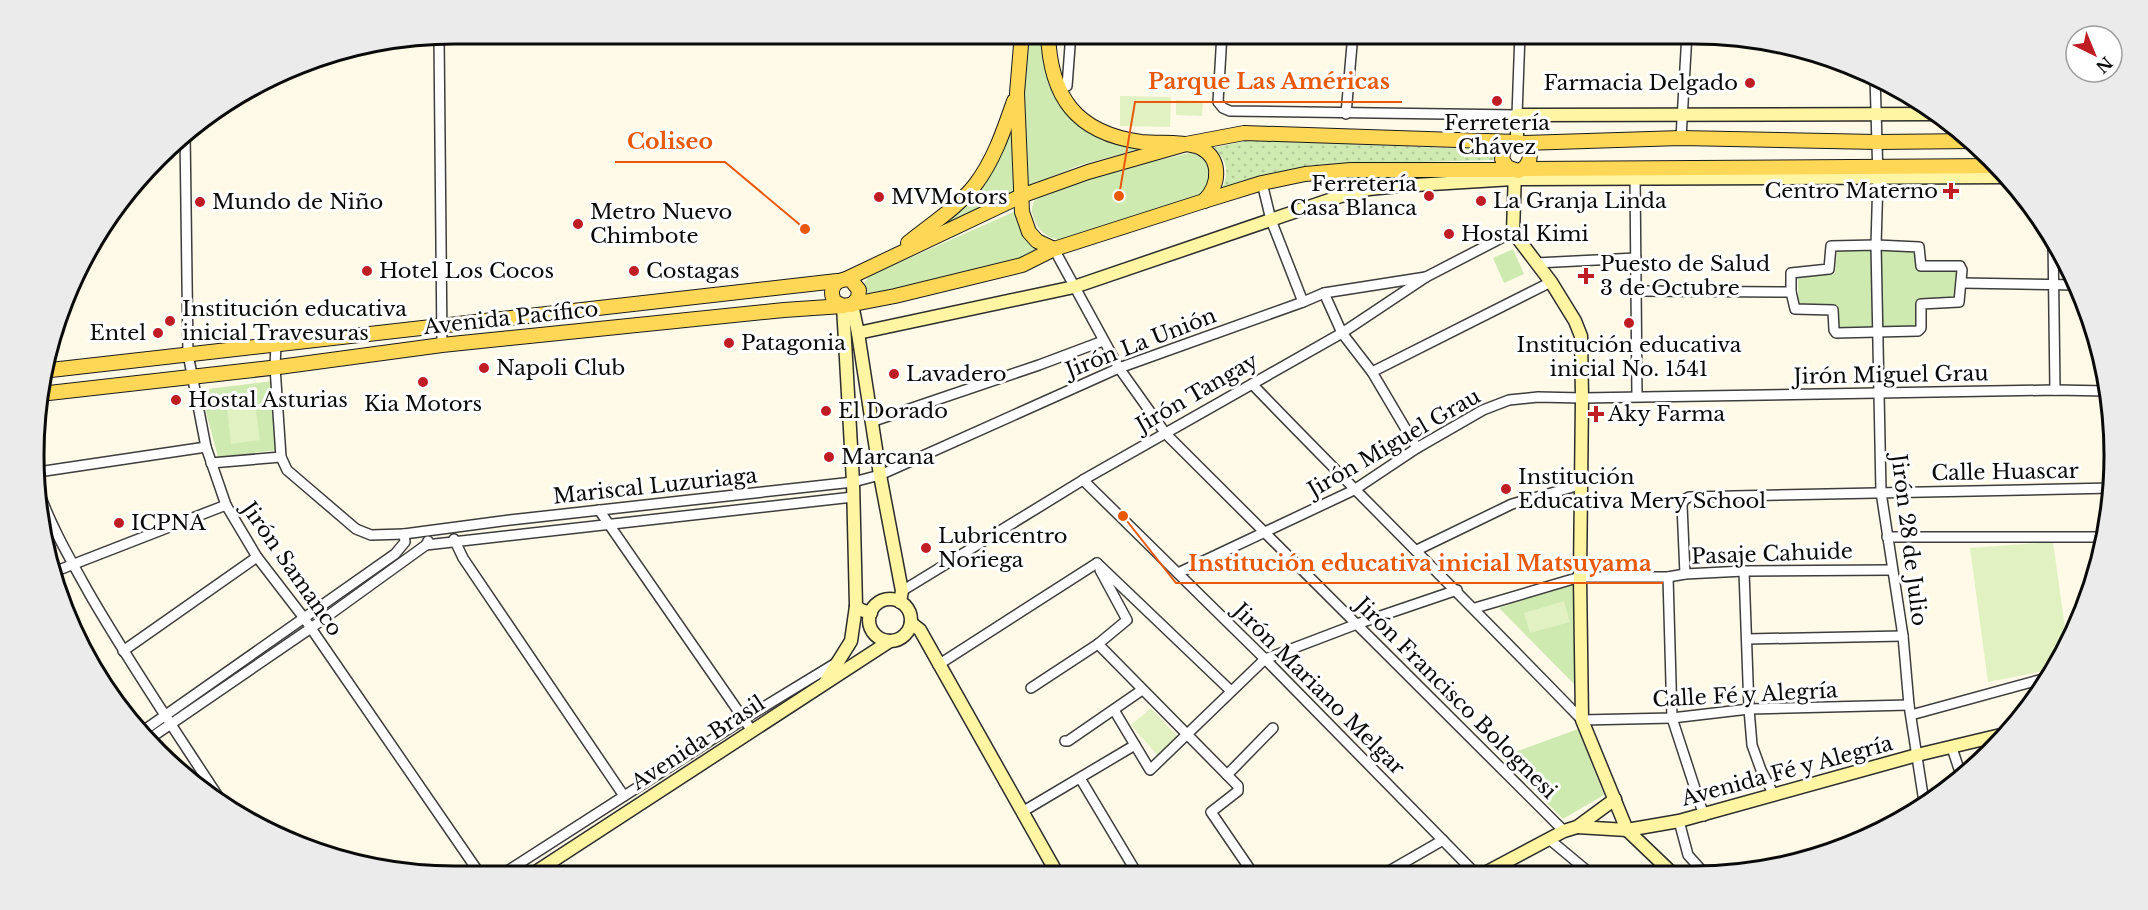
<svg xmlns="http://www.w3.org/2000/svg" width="2148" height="910" font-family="'Libre Baskerville',serif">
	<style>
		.grass { fill: url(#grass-dots) }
		.park { fill: #ceeab0 }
		.pitch { fill: #e1f1c2 }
		.plaza { fill: #ede8d8 }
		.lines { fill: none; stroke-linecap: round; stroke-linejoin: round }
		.street-casing { stroke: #3d3d3d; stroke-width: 12 }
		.secondary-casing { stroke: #2c2c2c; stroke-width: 15 }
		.primary-casing { stroke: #1b1b1b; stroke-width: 16 }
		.street { stroke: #fff; stroke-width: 9 }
		.secondary { stroke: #fff5a2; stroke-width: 12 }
		.primary { stroke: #ffd757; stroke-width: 14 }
		.poi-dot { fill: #bf1d24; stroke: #fff; stroke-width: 2 }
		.labels { text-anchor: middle; stroke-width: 6; stroke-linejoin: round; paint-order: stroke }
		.poi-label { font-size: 21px; fill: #0a0a0a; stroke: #fff; text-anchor: start }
		.street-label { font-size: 21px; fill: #0a0a0a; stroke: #fff }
		.rim { fill: none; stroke: #0a0a0a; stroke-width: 3 }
		.leader { fill: none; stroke: #e8590c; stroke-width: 2 }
		.callout-dot { fill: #e8590c; stroke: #fff; stroke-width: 2 }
		.callout-label { font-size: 22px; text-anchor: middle; font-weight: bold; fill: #e8590c; stroke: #fff; stroke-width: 6; stroke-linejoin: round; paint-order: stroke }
	</style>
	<defs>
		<pattern id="grass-dots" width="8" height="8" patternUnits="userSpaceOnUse" patternTransform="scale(1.5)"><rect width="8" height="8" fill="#ceeab0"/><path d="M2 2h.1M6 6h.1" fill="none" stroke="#b0c796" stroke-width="1.8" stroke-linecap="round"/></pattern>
	</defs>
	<rect width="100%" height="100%" fill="#fffae7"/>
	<path class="grass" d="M1245,141H1280L1492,150L1497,154L1493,160L1312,165L1264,176L1222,188C1230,172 1227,158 1212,148Z"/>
	<g class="park">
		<path d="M1024,33H1041L1043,55L1062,106L1148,147L1080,165L1024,188Z"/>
		<path d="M1014,114L1016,192L937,229L953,215Z"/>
		<path d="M1189,153C1205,156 1208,163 1212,177L1203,194L1074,240C1056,242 1041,237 1034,219C1031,212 1031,207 1035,200L1104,173Z"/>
		<path d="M1018,210C1023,229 1025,245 1044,253L872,296L866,291L864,283L869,276Z"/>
		<path d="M1513,249L1524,274L1504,283L1493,258Z"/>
		<path d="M1837,250H1916L1918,270H1959L1958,299L1919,301L1917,327L1839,330L1838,305H1798V276L1835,274Z"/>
		<path d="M272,381L279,450L218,457L200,390Z"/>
		<path d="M1575,581L1574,684L1499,608Z"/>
		<path d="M1578,729L1604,795L1563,819L1501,757Z"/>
	</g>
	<g class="pitch">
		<path d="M1120,96L1171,97L1170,127L1120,126Z"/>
		<path d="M1176,100L1203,101L1202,116L1176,115Z"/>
		<path d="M254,396L260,440L231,444L226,399Z"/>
		<path d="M2053,542L2067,642L2054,669L1988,682L1970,548Z"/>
		<path d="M1564,601L1570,622L1530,633L1524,613Z"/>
		<path d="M1151,708L1178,737L1158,756L1131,725Z"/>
	</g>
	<path class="plaza" d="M37,500L57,547L56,556L49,563L37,510Z"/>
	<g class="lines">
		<defs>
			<g id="street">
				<path d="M1222,33L1218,102L1223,108L1230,111L1517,115L1520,33"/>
				<path d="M439,36L442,345"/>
				<path d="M1875,76L1878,178L1876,245L1881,492L1903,636L1909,705L1924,802"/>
				<path d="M1067,86L1071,33"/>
				<path d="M1346,114L1353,33"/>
				<path d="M185,132L188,354L206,447L226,505L257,557L304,618L482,877"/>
				<path d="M1681,138L1687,33"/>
				<path d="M1635,175L1637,396"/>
				<path d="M1262,183L1271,220L1303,302"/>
				<path d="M2053,239L2055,390"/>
				<path d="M1876,245L1919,247L1921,266H1960L1962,270L1959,302L1921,304V328L1918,331L1836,333L1834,330L1833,310L1795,309L1791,292V273L1829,269L1831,246Z"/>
				<path d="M1054,249L1119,368L1166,434L1564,831"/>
				<path d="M1536,263L1636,258"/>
				<path d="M1962,283L2078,285"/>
				<path d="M1636,291L1791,292"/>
				<path d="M1324,293L1342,333L1372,372L1417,448"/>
				<path d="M276,344L275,367L281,457L287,470L356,529L371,535L404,534"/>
				<path d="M1372,372L1551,282"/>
				<path d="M1252,384C1361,497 1473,607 1582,720L1672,718L1749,709L1909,705"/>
				<path d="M871,422L1039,365L1103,341"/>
				<path d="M211,463L281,457"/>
				<path d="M38,472L206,447"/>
				<path d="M1083,480L1265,659L1476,874"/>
				<path d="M37,486C49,523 70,559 89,593C131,666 179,736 225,807"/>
				<path d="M599,510L752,731"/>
				<path d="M1887,537H2105"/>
				<path d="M454,539L463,558L624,796"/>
				<path d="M426,545L853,497"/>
				<path d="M1417,550L1512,504L1580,485"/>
				<path d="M1097,563L1231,691"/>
				<path d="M1744,571L1749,709L1752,745L1761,770L1774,795"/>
				<path d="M51,573L226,505"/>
				<path d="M1178,573L1354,490L1417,448L1483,410L1509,400L1538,397L1582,398L2055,390L2108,391"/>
				<path d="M1685,574L1682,505L1684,500L1689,497L2112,488"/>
				<path d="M1668,577L1672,718L1704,816"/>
				<path d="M902,591L1083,480L1342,333L1426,277L1513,232"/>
				<path d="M1475,608L1580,577H1668L1685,574L1744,571L1892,570"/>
				<path d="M1747,639L1903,636"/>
				<path d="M1098,644L1238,786V791L1211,812L1254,875"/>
				<path d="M123,651L257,557"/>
				<path d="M938,665L1097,563"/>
				<path d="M1031,688L1098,644L1127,620L1100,570"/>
				<path d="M1114,710L1150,770L1265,659L1357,624L1457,590"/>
				<path d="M1911,715L2050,677"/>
				<path d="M143,731L395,554L405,542L404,534L510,520L853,482L880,475L1119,368L1303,302L1324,293L1426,277"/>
				<path d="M149,739L311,628L426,545L428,541"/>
				<path d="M1065,741H1068L1142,690"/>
				<path d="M1952,748L1962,778"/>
				<path d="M1227,775L1273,728"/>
				<path d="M1080,778L1138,875"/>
				<path d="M198,788L208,781"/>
				<path d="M1022,812L1135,745"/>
				<path d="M1679,821L1688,855L1704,873"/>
				<path d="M1549,839L1591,874"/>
				<path d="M1384,874L1443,840"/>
				<path d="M498,877L744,719L836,663"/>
			</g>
			<g id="secondary">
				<path d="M1517,142V115L1938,114"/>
				<path d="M1515,171L1513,232L1551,282L1575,321L1581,336L1582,398L1580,577L1582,720L1627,830L1673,874"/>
				<path d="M852,305L858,333L880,475L902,591L900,602"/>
				<path d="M843,306L853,482L856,606L861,610L871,613"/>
				<path d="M858,333L1074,287L1341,196L1369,189L1399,186L1513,179L2008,177"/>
				<circle cx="890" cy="620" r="21"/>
				<path d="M911,623L920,630L1058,875"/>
				<path d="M826,681L851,641L856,606"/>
				<path d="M1577,827L1627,830L1679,821L1917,755L2005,734"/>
				<path d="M1483,874L1564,831L1577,827L1615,799"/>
				<path d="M528,877L890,641"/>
			</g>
			<g id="primary">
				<path d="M1022,33L1017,93L1022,212L1029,232L1037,241L1054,249"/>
				<path d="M1048,33C1050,97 1076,133 1141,142C1159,144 1178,141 1196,146C1222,155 1221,184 1204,201"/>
				<path d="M1512,143L1504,149L1502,159L1507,167L1518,171L1523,169L1998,166"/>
				<path d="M1521,143L1681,138L1877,142L1974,141"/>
				<path d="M908,243C930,225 957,208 975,185C994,160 1004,130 1014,101"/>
				<path d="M846,279L1021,196L1088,172L1186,144L1244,133L1517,142C1531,146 1534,159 1523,169"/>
				<path d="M843,306L835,302C827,289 836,277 851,280L859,290L858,298L852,305"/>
				<path d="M42,371L837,281"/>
				<path d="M40,394L279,367L442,345L784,310L843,306L895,296L1022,265L1054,249L1204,201L1262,183L1305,174L1351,170H1511"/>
			</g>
		</defs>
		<use href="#street" class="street-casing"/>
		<use href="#secondary" class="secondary-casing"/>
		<use href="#primary" class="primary-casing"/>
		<use href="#street" class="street"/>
		<use href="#secondary" class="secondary"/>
		<use href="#primary" class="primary"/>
	</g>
	<g class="poi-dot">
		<circle cx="1750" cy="83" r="6"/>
		<circle cx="1497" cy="101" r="6"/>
		<path d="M1948 182h6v6h6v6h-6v6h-6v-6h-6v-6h6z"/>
		<circle cx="1429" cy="196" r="6"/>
		<circle cx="879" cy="197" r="6"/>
		<circle cx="1481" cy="201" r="6"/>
		<circle cx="200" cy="202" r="6"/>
		<circle cx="578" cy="224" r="6"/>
		<circle cx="1449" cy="234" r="6"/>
		<circle cx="367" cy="271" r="6"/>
		<circle cx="634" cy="271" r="6"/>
		<path d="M1583 267h6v6h6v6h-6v6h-6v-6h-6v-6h6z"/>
		<circle cx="170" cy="321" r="6"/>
		<circle cx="1629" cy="323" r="6"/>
		<circle cx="158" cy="333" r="6"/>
		<circle cx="729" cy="343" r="6"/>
		<circle cx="484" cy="368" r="6"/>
		<circle cx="894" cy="374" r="6"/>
		<circle cx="423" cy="382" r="6"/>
		<circle cx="176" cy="400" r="6"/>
		<circle cx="826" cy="411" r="6"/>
		<path d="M1593 405h6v6h6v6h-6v6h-6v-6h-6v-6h6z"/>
		<circle cx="829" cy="457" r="6"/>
		<circle cx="1506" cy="489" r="6"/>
		<circle cx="119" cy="523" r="6"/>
		<circle cx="926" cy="548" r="6"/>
	</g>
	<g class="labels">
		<g class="poi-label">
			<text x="1738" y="90" text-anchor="end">Farmacia Delgado</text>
			<text x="1497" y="130" text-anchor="middle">Ferretería<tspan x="1497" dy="24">Chávez</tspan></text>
			<text x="1417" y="191" text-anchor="end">Ferretería<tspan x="1417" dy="24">Casa Blanca</tspan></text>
			<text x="1938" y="198" text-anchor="end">Centro Materno</text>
			<text x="891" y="204">MVMotors</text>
			<text x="1493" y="208">La Granja Linda</text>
			<text x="212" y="209">Mundo de Niño</text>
			<text x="590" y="219">Metro Nuevo<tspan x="590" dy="24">Chimbote</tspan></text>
			<text x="1461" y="241">Hostal Kimi</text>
			<text x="1600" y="271">Puesto de Salud<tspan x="1600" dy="24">3 de Octubre</tspan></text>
			<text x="379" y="278">Hotel Los Cocos</text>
			<text x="646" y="278">Costagas</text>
			<text x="182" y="316">Institución educativa<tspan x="182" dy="24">inicial Travesuras</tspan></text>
			<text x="146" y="340" text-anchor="end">Entel</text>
			<text x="741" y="350">Patagonia</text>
			<text x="1629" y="352" text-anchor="middle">Institución educativa<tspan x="1629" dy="24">inicial No. 1541</tspan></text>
			<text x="496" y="375">Napoli Club</text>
			<text x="906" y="381">Lavadero</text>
			<text x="188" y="407">Hostal Asturias</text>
			<text x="423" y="411" text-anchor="middle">Kia Motors</text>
			<text x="838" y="418">El Dorado</text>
			<text x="1608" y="421">Aky Farma</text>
			<text x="841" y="464">Marcana</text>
			<text x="1518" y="484">Institución<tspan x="1518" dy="24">Educativa Mery School</tspan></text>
			<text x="131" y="530">ICPNA</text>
			<text x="938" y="543">Lubricentro<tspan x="938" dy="24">Noriega</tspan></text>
		</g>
		<g class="street-label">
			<text transform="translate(511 318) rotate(-6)" y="7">Avenida Pacífico</text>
			<text transform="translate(1141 343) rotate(-21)" y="7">Jirón La Unión</text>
			<text transform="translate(1891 375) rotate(-1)" y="7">Jirón Miguel Grau</text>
			<text transform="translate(1197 393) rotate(-30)" y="7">Jirón Tangay</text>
			<text transform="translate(1394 443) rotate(-30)" y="7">Jirón Miguel Grau</text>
			<text transform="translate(2005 472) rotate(-1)" y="7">Calle Huascar</text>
			<text transform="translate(655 486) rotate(-6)" y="7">Mariscal Luzuriaga</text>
			<text transform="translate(1909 540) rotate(83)" y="7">Jirón 28 de Julio</text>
			<text transform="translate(1772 554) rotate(-2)" y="7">Pasaje Cahuide</text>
			<text transform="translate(292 569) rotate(55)" y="7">Jirón Samanco</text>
			<text transform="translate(1319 689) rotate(45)" y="7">Jirón Mariano Melgar</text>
			<text transform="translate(1745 695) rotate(-3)" y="7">Calle Fé y Alegría</text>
			<text transform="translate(1456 698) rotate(45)" y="7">Jirón Francisco Bolognesi</text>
			<text transform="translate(698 743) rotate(-33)" y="7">Avenida Brasil</text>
			<text transform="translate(1787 771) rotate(-15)" y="7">Avenida Fé y Alegría</text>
		</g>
	</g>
	<path d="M0 0H2148V910H0ZM455 44H1693A411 411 0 0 1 2104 455V455A411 411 0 0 1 1693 866H455A411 411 0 0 1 44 455V455A411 411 0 0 1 455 44Z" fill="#ebebeb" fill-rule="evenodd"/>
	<path class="rim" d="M455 44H1693A411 411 0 0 1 2104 455V455A411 411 0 0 1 1693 866H455A411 411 0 0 1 44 455V455A411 411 0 0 1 455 44Z"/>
	<path class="leader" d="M1119 196L1135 102H1402M805 229L725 162H615M1123 516L1176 583H1663"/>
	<g class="callout-dot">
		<circle cx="1119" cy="196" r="6"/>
		<circle cx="805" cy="229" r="6"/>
		<circle cx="1123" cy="516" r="6"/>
	</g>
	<g class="callout-label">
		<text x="1269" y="89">Parque Las Américas</text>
		<text x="670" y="149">Coliseo</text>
		<text x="1420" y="571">Institución educativa inicial Matsuyama</text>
	</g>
	<g transform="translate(2094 54) rotate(137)"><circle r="28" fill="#ffffff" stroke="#9d9d9d" stroke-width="1.5"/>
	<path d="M0-4.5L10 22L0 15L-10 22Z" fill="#bf1d24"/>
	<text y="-9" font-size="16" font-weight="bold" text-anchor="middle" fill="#0a0a0a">N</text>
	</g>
</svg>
